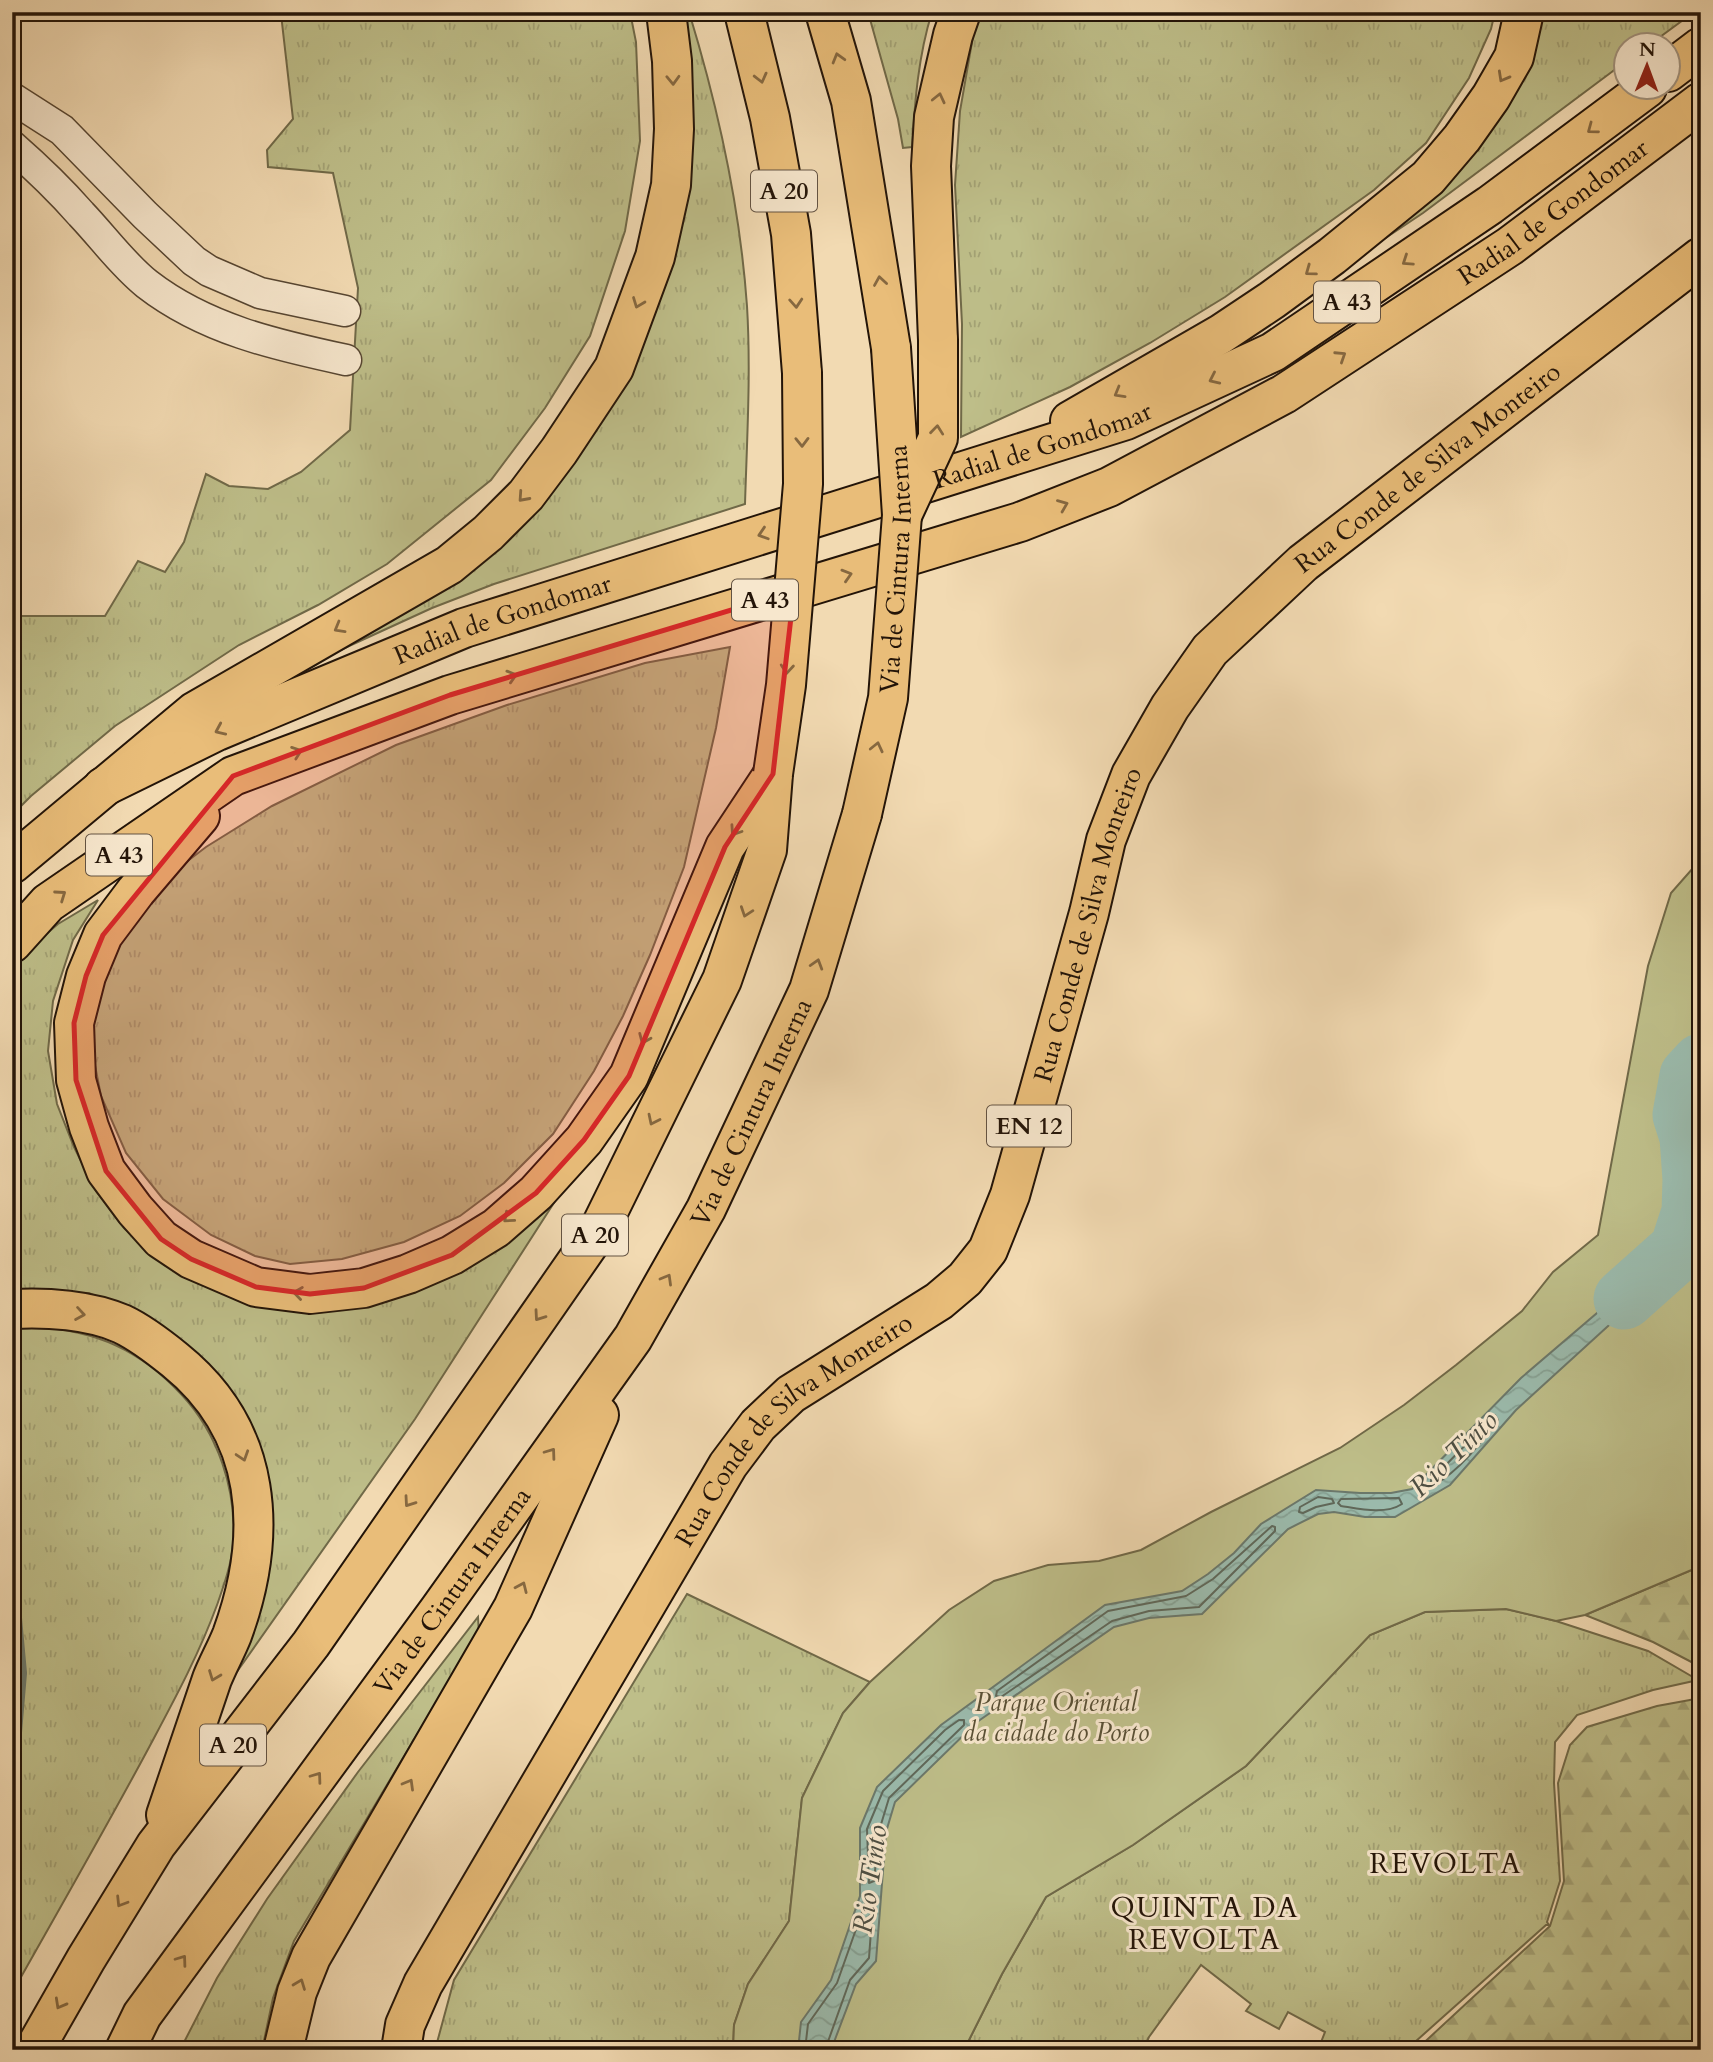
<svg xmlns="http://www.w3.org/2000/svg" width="1713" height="2062" font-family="Cardo,serif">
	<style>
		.grass { fill: url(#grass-tufts); stroke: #706948; stroke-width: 2 }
		.forest { fill: url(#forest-firs); stroke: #706948; stroke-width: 2 }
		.green { fill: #bebe89; stroke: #706948; stroke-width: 2 }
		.water { fill: url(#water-waves); stroke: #6b786b; stroke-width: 2 }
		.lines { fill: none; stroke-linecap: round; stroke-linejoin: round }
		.shore { stroke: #5f685a; stroke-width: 2 }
		.stream { stroke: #6b786b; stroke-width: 10 }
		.river { stroke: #9bbbad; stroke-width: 61 }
		.minor-casing { stroke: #574632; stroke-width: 33 }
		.primary-casing { stroke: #231408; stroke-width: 42 }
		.motorway-casing { stroke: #231408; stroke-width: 42 }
		.minor { stroke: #f7e7cd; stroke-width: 30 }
		.primary { stroke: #e9bd79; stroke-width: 38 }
		.motorway { stroke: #e9bd79; stroke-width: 38 }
		.motorway-bridge-casing { stroke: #231408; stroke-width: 42; stroke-linecap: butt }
		.motorway-bridge { stroke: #e9bd79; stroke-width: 38 }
		.oneway { stroke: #866840 }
		.marked { fill: #d62828; fill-opacity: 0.2; stroke: #d62828; stroke-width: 5; stroke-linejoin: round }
		.labels { text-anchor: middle; stroke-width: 6; stroke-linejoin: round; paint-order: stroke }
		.shield { fill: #f7e7cd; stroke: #635343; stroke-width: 2 }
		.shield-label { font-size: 24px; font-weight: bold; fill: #231408 }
		.street-label { font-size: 26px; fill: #231408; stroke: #f7e7cd }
		.park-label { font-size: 26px; font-style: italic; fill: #595035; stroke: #f7e7cd }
		.water-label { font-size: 28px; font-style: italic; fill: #4d4e42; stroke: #f7e7cd }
		.neighbourhood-label { font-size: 28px; letter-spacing: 2px; fill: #231408; stroke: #f7e7cd }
	</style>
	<defs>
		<pattern id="grass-tufts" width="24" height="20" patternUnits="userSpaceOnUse" patternTransform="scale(1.75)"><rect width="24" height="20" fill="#bebe89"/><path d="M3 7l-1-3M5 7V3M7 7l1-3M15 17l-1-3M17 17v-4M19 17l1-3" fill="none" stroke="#a3a275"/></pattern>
		<pattern id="forest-firs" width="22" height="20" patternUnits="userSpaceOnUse" patternTransform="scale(1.75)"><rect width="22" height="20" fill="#bebe89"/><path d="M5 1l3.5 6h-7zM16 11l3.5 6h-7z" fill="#a3a275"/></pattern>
		<pattern id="water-waves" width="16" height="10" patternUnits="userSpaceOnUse" patternTransform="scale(1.75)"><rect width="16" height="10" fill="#9bbbad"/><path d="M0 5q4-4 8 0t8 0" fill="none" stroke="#85a093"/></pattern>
	</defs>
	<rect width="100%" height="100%" fill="#f2dab2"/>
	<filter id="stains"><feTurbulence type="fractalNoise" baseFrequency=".00286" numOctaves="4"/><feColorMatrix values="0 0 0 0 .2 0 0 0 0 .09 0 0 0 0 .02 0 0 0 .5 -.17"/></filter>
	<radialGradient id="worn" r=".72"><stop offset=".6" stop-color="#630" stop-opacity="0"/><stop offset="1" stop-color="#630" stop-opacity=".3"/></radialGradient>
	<g class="grass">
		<path d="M290,12H630L636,42L640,141L625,231L590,336L545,408L491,480L387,564L318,605L239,645L115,726L31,796L12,815V616H105L138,561L165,572L184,542L206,474L229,486L268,489L301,472L350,430L358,288L333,173L268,167L267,150L293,119L281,14Z"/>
		<path d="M673,12H689C718,107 740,207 747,306C751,371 747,438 745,504L494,584L432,608L288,674L475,559L661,271Z"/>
		<path d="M868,12H932C918,57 915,101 912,147L903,148L898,119Z"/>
		<path d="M979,12H1495L1491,29L1469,78L1426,143L1374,190L1225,297L1150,343L1070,387L961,437L962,324L955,185L960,111L976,19Z"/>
		<path d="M1532,12H1694L1649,45L1626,46L1625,62L1423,213L1321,281L1437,177Z"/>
		<path d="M730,647L716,728L684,867L650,955L623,1016L594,1071L553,1134L504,1183L460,1216L404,1242L342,1259L290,1264L255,1256L211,1235L163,1199L126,1153L101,1096L89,1035L102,979L128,926L164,879L206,847L272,806L396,745L507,705L645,663Z"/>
		<path d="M98,900L73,940L53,1001L48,1051L57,1104L74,1147L96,1191L124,1228L164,1265L207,1285L366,1303L577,1167L415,1419L229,1683L249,1609L237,1405L198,1355L155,1322L89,1293L12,1292V963L58,924Z"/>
		<path d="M37,1327C97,1331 140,1350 181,1394C218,1433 237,1490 233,1544C231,1566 224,1585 217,1605C198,1657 172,1704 146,1753C103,1833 57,1913 12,1993V1328Z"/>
		<path d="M687,1594L870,1682L843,1713L802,1798L789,1921L748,1984L734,2025L733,2050H435L454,1980Z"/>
		<path d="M1506,1609L1556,1621L1648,1651L1698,1680L1653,1690L1577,1715L1555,1742L1554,1783L1560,1881L1547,1922L1549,1925H1546L1406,2050H1318L1325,2032L1288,2012L1279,2029L1246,2011L1251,2004L1201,1965L1149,2037L1143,2050H964L1002,1974L1046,1897L1133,1845L1246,1766L1370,1635L1425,1612Z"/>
		<path d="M478,1617L479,1635L428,1716L294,1941L273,1998L262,2050H180L217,1978L267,1899L358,1772Z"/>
	</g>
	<g class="forest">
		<path d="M1701,1566V1667L1653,1642L1585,1615Z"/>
		<path d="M1701,1698V2050H1416L1550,1926L1564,1881L1558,1783L1570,1745L1587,1727L1657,1706Z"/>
	</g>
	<path class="green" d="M1701,859V1566L1585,1615L1556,1621L1506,1609L1425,1612L1370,1635L1246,1766L1133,1845L1046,1897L1002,1974L964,2050H733L734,2025L748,1984L789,1921L802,1798L843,1713L870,1682L949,1610L994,1581L1048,1565L1099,1561L1141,1550L1211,1512L1340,1448L1404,1405L1456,1365L1522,1311L1553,1272L1598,1235L1648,966L1671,893Z"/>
	<path class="water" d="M1700,1237L1694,1253L1641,1296L1516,1410L1450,1485L1395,1517H1365L1334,1512L1318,1514L1288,1529L1202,1614L1149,1618L1114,1627L977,1722L895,1802L886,1832L876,1961L856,1984L831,2050H798L801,2022L831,1980L860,1896V1828L877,1787L941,1725L1105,1605L1182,1591L1208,1574L1234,1553L1261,1524L1316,1490L1360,1493H1391L1412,1489L1521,1378L1652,1266L1669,1242Z"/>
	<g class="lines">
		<g class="shore">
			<path d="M1495,1415L1498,1420C1481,1443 1459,1471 1434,1485H1431V1480Z"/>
			<path d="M1318,1497L1332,1499L1334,1503L1316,1507L1303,1513L1299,1512L1300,1507Z"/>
			<path d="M1399,1498L1402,1504C1385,1515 1360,1509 1341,1506L1338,1503L1341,1499Z"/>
			<path d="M1272,1526L1275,1527V1531L1199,1607L1149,1611L1112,1621L1001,1697L996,1696L997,1691L1108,1611L1186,1596L1213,1579Z"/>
			<path d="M959,1720H964V1725L889,1798L879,1831L874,1881L869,1883L867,1829L883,1791L945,1730Z"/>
			<path d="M805,2050L808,2024L837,1983L866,1901L870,1899L873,1903L869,1958L850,1980L825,2050"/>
		</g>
		<path class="stream" d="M12,1563L22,1673L12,1792"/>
		<path class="river" d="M1624,1299L1680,1249L1692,1212L1693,1179L1690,1137L1683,1115L1690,1076L1701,1064"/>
		<defs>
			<g id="minor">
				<path d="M12,98L62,130L145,215L194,261L209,271L260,293L345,311"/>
				<path d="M12,146C36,167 60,190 81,214C103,237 122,264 147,284C205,329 276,345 346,360"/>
			</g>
			<g id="primary">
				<path id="s1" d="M401,2050L405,2025L423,1984L728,1465L758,1425L791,1394L939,1301L965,1279L988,1250L1010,1195L1089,913L1106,840L1131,775L1170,707L1210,650L1303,563L1701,257"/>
			</g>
			<g id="motorway">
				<path d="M744,12L770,118L791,234L802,373"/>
				<path d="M825,12L851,101L891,348"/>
				<path d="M1668,72L1701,47"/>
				<path d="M938,340L931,166L934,117L953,35L961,12"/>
				<path d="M1070,421L1221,334L1272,300L1332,256L1428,178L1462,138L1491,97L1514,57L1524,12"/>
				<path id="s2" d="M103,787L217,731L464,628L1126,420L1273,352L1490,205L1647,88"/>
				<path d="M200,816L136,891L103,935L86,976L74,1023L76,1080L89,1127L106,1171L135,1210L161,1239L191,1259L256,1287L310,1294L364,1288L408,1274L452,1255L496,1228L536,1193L584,1140L629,1076L725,847L772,776"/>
				<path d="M12,864L194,712L449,565L488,533L526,495L559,451L614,368L655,257L671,185L674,129L672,61L666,12"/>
				<path id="s3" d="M12,943L48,903L233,776L450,695L1020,522L1109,487L1284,394L1510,246L1701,102"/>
				<path d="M12,1309C47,1307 90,1310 122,1324C141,1333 159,1347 175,1360C263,1431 269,1534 232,1635C226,1650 218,1664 212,1679C197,1724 182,1769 166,1815"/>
				<path d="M34,2050L86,1959L156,1845L311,1644L600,1228L722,980L767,850L773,774"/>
				<path id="s4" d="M125,2050L142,2015L439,1610L633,1338L706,1209L809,990L862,814"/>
				<path d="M283,2050L297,1992L311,1957L513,1608L599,1415"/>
			</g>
		</defs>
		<use href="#minor" class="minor-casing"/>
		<use href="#primary" class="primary-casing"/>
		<use href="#motorway" class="motorway-casing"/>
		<use href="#minor" class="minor"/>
		<use href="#primary" class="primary"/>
		<use href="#motorway" class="motorway"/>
		<defs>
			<g id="motorway-bridge">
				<path d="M903,513L938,438V340"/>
				<path d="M773,774L786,685L803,484L802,373"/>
				<path id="s5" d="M862,814L888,698L902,515L891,348"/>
			</g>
		</defs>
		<use href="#motorway-bridge" class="motorway-bridge-casing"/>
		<use href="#motorway-bridge" class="motorway-bridge"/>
	</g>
	<defs><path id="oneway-chevron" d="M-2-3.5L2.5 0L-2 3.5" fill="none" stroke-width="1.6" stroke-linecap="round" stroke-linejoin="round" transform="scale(1.75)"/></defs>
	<g class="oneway">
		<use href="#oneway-chevron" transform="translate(838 58) rotate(-106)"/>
		<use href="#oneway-chevron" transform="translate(1503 77) rotate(119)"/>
		<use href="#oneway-chevron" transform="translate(761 78) rotate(76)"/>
		<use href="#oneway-chevron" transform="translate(673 80) rotate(88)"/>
		<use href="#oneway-chevron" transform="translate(939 98) rotate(-77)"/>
		<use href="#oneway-chevron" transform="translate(1592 129) rotate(143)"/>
		<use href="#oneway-chevron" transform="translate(1407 261) rotate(146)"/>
		<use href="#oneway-chevron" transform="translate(1310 271) rotate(144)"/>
		<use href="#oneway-chevron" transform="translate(880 281) rotate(-99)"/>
		<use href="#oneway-chevron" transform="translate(638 303) rotate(111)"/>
		<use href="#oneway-chevron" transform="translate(796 303) rotate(86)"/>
		<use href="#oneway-chevron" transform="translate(1341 356) rotate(-33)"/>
		<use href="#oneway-chevron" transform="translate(1214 379) rotate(155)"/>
		<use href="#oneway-chevron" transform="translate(1119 393) rotate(150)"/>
		<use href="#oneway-chevron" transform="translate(937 430) rotate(-84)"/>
		<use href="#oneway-chevron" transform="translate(802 442) rotate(89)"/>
		<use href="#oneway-chevron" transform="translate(523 497) rotate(132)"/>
		<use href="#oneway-chevron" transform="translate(1063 505) rotate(-22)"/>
		<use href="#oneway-chevron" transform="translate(763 534) rotate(162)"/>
		<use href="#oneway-chevron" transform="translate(847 575) rotate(-17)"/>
		<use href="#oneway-chevron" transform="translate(339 628) rotate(150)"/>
		<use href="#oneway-chevron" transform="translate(787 669) rotate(95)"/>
		<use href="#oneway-chevron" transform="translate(512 676) rotate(-17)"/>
		<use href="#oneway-chevron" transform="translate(220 730) rotate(156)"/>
		<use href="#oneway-chevron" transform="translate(877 747) rotate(-77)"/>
		<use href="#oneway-chevron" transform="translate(297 752) rotate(-20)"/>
		<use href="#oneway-chevron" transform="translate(735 831) rotate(124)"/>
		<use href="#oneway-chevron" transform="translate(61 895) rotate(-35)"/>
		<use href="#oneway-chevron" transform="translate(746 912) rotate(109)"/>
		<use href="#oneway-chevron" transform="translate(817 964) rotate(-73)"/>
		<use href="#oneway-chevron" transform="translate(644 1039) rotate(113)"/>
		<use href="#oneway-chevron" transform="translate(653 1120) rotate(116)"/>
		<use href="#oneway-chevron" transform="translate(508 1218) rotate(139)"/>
		<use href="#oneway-chevron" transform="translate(667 1279) rotate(-60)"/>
		<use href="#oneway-chevron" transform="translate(298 1293) rotate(-172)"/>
		<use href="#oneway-chevron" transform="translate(80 1314) rotate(9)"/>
		<use href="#oneway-chevron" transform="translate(539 1316) rotate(125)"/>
		<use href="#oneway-chevron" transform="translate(551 1453) rotate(-54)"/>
		<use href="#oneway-chevron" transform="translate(243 1456) rotate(72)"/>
		<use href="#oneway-chevron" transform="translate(409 1502) rotate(125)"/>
		<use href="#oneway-chevron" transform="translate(522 1587) rotate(-66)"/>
		<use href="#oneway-chevron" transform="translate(214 1676) rotate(111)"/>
		<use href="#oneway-chevron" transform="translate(317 1777) rotate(-54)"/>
		<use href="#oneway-chevron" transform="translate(409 1784) rotate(-60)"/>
		<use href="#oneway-chevron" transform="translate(121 1902) rotate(122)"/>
		<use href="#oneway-chevron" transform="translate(182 1960) rotate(-54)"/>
		<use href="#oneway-chevron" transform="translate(300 1984) rotate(-69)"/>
		<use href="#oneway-chevron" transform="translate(60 2004) rotate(119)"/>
	</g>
	<path class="marked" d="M794,591L773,774L725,847L629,1076L584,1140L536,1193L452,1255L364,1288L310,1294L256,1287L191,1259L161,1239L106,1171L76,1080L74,1023L86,976L103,935L233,776L450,695Z"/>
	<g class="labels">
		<g class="shield">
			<rect x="751" y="170.5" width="66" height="41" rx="5"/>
			<rect x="1314" y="281.5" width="66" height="41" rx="5"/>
			<rect x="732" y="579.5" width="66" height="41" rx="5"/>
			<rect x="86" y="834.5" width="66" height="41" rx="5"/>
			<rect x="987" y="1105.5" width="84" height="41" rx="5"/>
			<rect x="562" y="1214.5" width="66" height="41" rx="5"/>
			<rect x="200" y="1724.5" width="66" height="41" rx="5"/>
		</g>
		<g class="shield-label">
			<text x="784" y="199">A 20</text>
			<text x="1347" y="310">A 43</text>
			<text x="765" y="608">A 43</text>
			<text x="119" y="863">A 43</text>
			<text x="1029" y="1134">EN 12</text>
			<text x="595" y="1243">A 20</text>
			<text x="233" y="1753">A 20</text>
		</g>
		<g class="street-label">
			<text dy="9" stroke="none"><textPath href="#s3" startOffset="1724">Radial de Gondomar</textPath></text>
			<text dy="9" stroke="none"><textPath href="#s2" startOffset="1001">Radial de Gondomar</textPath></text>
			<text dy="9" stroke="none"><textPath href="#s1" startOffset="1942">Rua Conde de Silva Monteiro</textPath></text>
			<text dy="9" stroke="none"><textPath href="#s5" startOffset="248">Via de Cintura Interna</textPath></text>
			<text dy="9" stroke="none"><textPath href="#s2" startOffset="434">Radial de Gondomar</textPath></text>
			<text dy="9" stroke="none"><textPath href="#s1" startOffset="1354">Rua Conde de Silva Monteiro</textPath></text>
			<text dy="9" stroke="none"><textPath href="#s4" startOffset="1130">Via de Cintura Interna</textPath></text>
			<text dy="9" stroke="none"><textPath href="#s1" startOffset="744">Rua Conde de Silva Monteiro</textPath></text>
			<text dy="9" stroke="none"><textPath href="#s4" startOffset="564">Via de Cintura Interna</textPath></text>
		</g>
		<g class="park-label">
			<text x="1056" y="1711">Parque Oriental<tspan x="1056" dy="30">da cidade do Porto</tspan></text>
		</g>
		<g class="water-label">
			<text transform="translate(1453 1453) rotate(-44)" y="10">Rio Tinto</text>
			<text transform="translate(869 1879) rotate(-82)" y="10">Rio Tinto</text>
		</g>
		<g class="neighbourhood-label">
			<text x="1446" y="1873">REVOLTA</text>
			<text x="1205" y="1917">QUINTA DA<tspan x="1205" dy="32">REVOLTA</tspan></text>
		</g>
	</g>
	<rect width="1713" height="2062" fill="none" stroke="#f2dab2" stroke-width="42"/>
	<rect x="14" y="14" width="1685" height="2034" fill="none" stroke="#231408" stroke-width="3.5"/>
	<rect x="21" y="21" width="1671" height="2020" fill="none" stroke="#231408" stroke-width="2"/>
	<g transform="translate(1647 66) rotate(1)"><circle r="33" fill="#f7e7cd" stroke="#a2937e" stroke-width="2"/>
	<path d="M0-5L12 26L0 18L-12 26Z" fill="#8f2418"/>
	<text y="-10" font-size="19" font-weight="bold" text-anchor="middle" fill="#231408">N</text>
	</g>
	<rect width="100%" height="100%" filter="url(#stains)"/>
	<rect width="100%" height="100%" fill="url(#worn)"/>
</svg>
